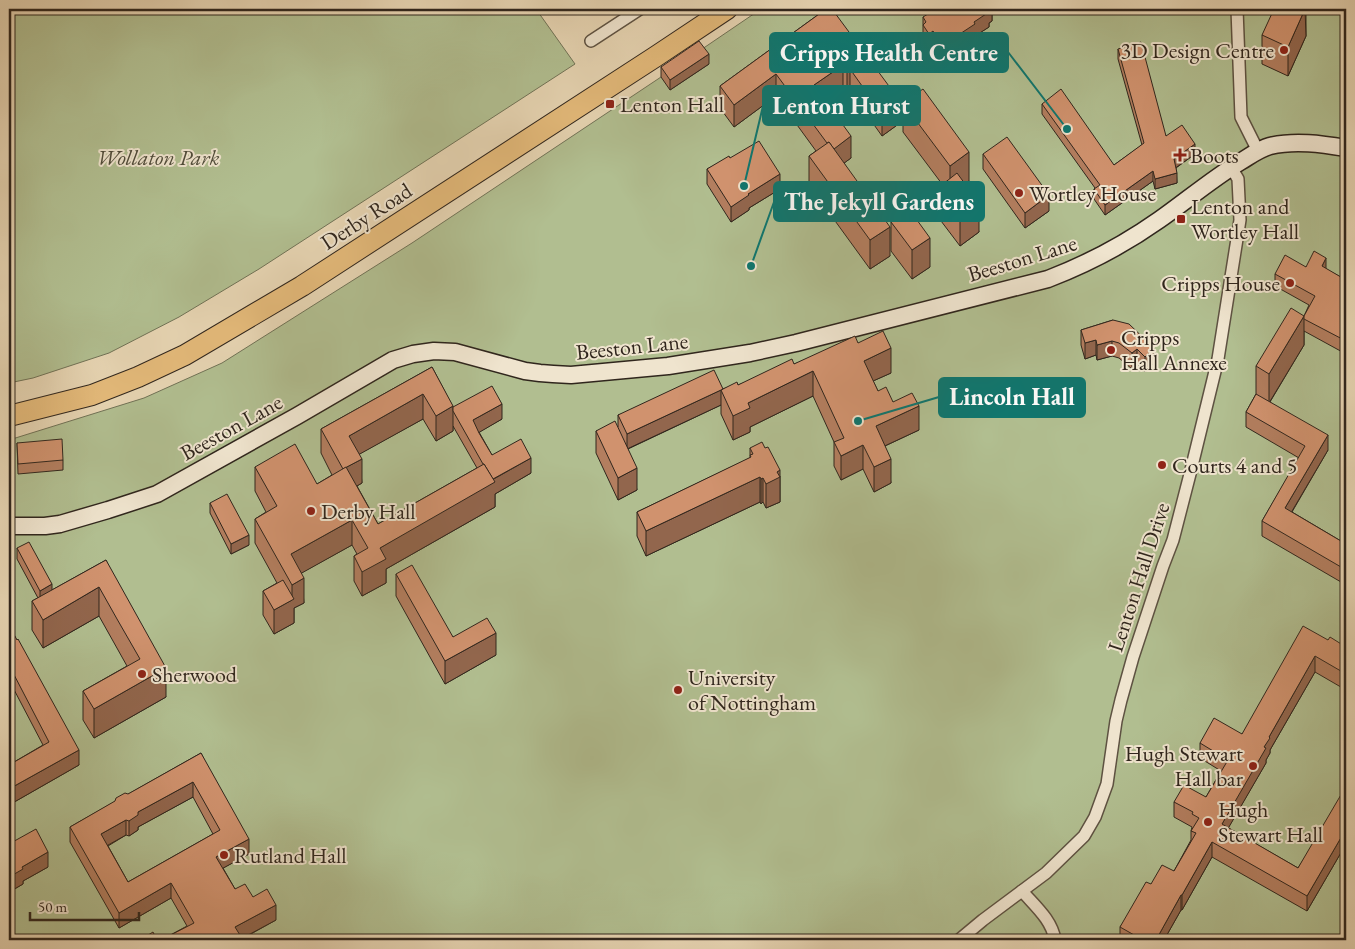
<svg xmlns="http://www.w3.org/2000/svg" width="1355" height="949" font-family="'EB Garamond',serif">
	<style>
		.green { fill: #b1be90; stroke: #707256 }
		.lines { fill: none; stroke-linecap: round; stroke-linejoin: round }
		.street-casing { stroke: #5e5242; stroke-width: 14 }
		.secondary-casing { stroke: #30261d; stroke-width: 19 }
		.highway-casing { stroke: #30261d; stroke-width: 22 }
		.street { stroke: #efe4ce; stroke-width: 11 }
		.secondary { stroke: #efe4ce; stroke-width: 16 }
		.highway { stroke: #e4ba7a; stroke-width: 20 }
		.wall { fill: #b37e5f; stroke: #30261d; fill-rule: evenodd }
		.shaded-wall { fill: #92664d; stroke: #30261d }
		.building { fill: #d0926e; stroke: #30261d; fill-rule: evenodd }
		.poi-dot { fill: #8f2418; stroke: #efe4ce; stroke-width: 2 }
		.labels { text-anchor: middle; stroke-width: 4; stroke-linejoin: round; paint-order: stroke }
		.poi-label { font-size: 22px; fill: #30261d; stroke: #efe4ce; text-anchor: start }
		.park-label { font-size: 22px; font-style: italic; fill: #504c3a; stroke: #efe4ce }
		.street-label { font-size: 22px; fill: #30261d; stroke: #efe4ce }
		.leader { fill: none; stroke: #0f766e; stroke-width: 2 }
		.callout-dot { fill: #0f766e; stroke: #efe4ce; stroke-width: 2 }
		.callout { fill: #0f766e; stroke: #0f766e; stroke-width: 2 }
		.callout-label { font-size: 24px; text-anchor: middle; font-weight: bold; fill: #fff }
	</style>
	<rect width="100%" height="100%" fill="#e7d5b3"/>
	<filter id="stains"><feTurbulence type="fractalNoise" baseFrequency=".004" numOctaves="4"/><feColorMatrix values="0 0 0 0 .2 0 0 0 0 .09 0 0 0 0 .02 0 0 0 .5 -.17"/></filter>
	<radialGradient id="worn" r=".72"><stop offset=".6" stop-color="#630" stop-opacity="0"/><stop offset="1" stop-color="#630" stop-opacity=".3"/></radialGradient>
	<g class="green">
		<path d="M9,9H536L575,64L259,269L179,317L109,353L33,378L9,383Z"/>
		<path d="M761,9H1346V940H9V440L144,398L222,363L412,243L658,79Z"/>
	</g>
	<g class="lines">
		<defs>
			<g id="street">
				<path d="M1237,9L1241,117L1258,151"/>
				<path d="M591,41L640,9"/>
				<path d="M1022,891C1035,906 1052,920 1055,940"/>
				<path d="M959,940L983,920L1046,873L1084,836L1095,817L1107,784L1116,721L1121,700L1133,657L1163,566L1173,540L1190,474L1218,359L1240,220L1238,179L1231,167"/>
			</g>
			<path id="secondary" d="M9,526H45L60,524L108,510L157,494L297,416L393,360L413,354L434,351L455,352L525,371L540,373L553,374L571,375L668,366L750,353L796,343L1048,279C1087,264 1125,244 1159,220C1186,201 1212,179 1240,162C1250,156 1259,149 1270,146C1295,140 1322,144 1346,148"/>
			<path id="highway" d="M9,416L92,395L138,377L185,355L302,286L655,57L727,9"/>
		</defs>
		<use href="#street" class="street-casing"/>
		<use href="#secondary" class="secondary-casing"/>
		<use href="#highway" class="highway-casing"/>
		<use href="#street" class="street"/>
		<use href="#secondary" class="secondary"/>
		<use href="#highway" class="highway"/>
	</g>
	<g class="wall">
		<path d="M826,9L900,123L882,136L850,91L847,92L843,87L824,100L851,158L844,163L890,256L870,269L809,185V156L816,151L776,96L734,127L720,108V86Z"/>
		<path d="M992,9V21L989,23V27L975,36V39L943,61L933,46L929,49L923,40V17Z"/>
		<path d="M1306,9V36L1288,76L1262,64V35Z"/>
		<path d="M1118,49L1166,136L1195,154L1176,168L1177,183L1155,189L1153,181L1105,215L1094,199V189L1095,188L1042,114V104L1114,165L1142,145L1118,59Z"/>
		<path d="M709,64L670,90L661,77V67Z"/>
		<path d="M903,103L969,181L965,184L979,232L960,246L938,217V188L942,184L903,132Z"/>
		<path d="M983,154L1049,211L1025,228L983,169Z"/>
		<path d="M730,158L780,189L749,208V210L731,222L707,184V169Z"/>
		<path d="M891,222L930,267L912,279L891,251Z"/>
		<path d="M1306,267L1326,269L1346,280V354L1304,331V345L1270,402L1328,450L1292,512L1346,544V576L1345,575L1341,582L1262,536V521L1299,458L1246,427V412L1256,394V366L1304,316L1309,305L1275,286V274Z"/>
		<path d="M1113,320L1154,363L1145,372L1137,364L1132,369L1119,358L1112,356L1097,360L1096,355L1085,359L1081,345V330Z"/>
		<path d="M858,343L891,373L873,381L878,391L893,402L919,430L885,446L891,483L874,492L863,469L841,480L834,466V442L813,396L750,427V432L733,440L721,414V405L628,449L637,490L618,500L596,453V431L618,427V415L738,385L794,364Z"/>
		<path d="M432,367L453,407L502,419L479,432L492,455L531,473L495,494V507L386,569V583L362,596L354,581V556L357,554L352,545L301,573L304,603L294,608V623L274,634L263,615V591L277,583L255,543V519L266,512L255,491V467L317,484L332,475L321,453V429ZM423,419L436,441L453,431V426L477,468L378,524L357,486L362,483L359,454Z"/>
		<path d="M17,443L63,460V470L18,474Z"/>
		<path d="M750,448L780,476V502L766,508L763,502L761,504L760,502L646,556L637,536V512L750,458Z"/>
		<path d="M1346,449V467H1345V451Z"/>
		<path d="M210,503L249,545L231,554L210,513Z"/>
		<path d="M17,548L52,590L106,560L166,697L94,738L83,720V691L127,666L99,616L43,648L32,630V601L38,598L17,559Z"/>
		<path d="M396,574L453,637L496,655L445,684L396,596Z"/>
		<path d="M9,625L79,765L9,805V765L43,745L10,682L9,683Z"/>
		<path d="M1328,640L1346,647V690L1315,672L1270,750V753L1266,760V763L1228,828L1298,868L1346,794V844L1307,911L1212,857L1182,910H1181L1164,940H1120V927L1151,884L1174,871L1191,840V831L1192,827L1174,817V802L1206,797L1221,771L1200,758V743L1242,734Z"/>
		<path d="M201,753L249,854L223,868L235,889L253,897L276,920L242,939L243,940H161L187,926L171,898L119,928L70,842V827ZM193,797L213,834L128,882L108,846L126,835L129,836L138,830V827Z"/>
		<path d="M9,844L48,867L23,881V884L11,891L10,888L9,889Z"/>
	</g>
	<g class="shaded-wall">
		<path d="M987,9H992V21L989,23V27L975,36V39L943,61V45L974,22Z"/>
		<path d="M1305,9L1306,36L1288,76V47Z"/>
		<path d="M933,31V46L929,49V34Z"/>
		<path d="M709,54V64L670,90V80Z"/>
		<path d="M843,65V87L814,108V85Z"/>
		<path d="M850,69V91L847,92V70Z"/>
		<path d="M776,74V96L734,127V105Z"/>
		<path d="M900,101V123L882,136V114Z"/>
		<path d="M851,136V158L832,172V150Z"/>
		<path d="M1195,144V154L1174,169V159Z"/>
		<path d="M969,152V181L950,195V166Z"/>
		<path d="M1153,171V181L1105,215V205Z"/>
		<path d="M1177,173V183L1155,189V179Z"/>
		<path d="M780,174V189L749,208V210L731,222V207L748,194Z"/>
		<path d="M1049,195V211L1025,228V213Z"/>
		<path d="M979,203V232L960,246V217Z"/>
		<path d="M890,227V256L870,269V240Z"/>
		<path d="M930,238V267L912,279V250Z"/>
		<path d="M1326,258V271L1322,266Z"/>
		<path d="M1304,316V345L1269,403V374Z"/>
		<path d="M1096,340V355L1085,359V343Z"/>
		<path d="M1112,341V356L1097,360V345Z"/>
		<path d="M891,348V373L864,385V361Z"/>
		<path d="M1154,348V363L1145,372V357Z"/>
		<path d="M1137,349V364L1132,369V353Z"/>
		<path d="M813,371V396L750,427V432L733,440V416L748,403Z"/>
		<path d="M721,390V405L627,449V434Z"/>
		<path d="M423,394V419L349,460V436Z"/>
		<path d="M502,404V419L473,436V420Z"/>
		<path d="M453,406V431L436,441V416Z"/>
		<path d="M919,406V430L876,450V426Z"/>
		<path d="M1328,435V450L1285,523V508Z"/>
		<path d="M863,445V469L841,480V456Z"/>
		<path d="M531,458V473L495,494V507L386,569V583L362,596V572L380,548L492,480Z"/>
		<path d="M362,459V483L343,494V469Z"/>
		<path d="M891,459V483L874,492V467Z"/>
		<path d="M637,468V490L618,500V478Z"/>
		<path d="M780,470V502L766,508V484L777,472Z"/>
		<path d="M760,477V502L646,556V531Z"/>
		<path d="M763,478V502L761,504V479Z"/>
		<path d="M352,520V545L291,579V554Z"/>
		<path d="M249,535V545L231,554V544Z"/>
		<path d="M1345,560V575L1341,582V567Z"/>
		<path d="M304,578V603L294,608V623L274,634V610L292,600V585Z"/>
		<path d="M52,584V594L40,601V591Z"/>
		<path d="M99,587V616L43,648V620Z"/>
		<path d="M496,633V655L445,684V661Z"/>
		<path d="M1315,656V672L1270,750V753L1266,760V763L1222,839V824L1264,747L1269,737Z"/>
		<path d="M10,667V682L9,683V668Z"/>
		<path d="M166,668V697L94,738V709Z"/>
		<path d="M79,750V765L9,805V789Z"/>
		<path d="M193,782V797L138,827V830L129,836V821L138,812Z"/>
		<path d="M126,820V835L101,849V834Z"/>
		<path d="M1346,829V844L1307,911V896Z"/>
		<path d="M249,839V854L216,872V857Z"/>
		<path d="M1212,842V857L1182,910V895Z"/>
		<path d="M48,852V867L23,881V884L11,891V876L22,867Z"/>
		<path d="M10,873V888L9,889V874Z"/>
		<path d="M171,883V898L119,928V913Z"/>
		<path d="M1181,895V910L1164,940H1156Z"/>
		<path d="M276,905V920L239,940L235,927Z"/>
		<path d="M217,937V940H211Z"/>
	</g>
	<g class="building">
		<path d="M826,9H832L900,101L882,114L850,69L847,70L843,65L814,85L851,136L834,149L829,142L827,143L776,74L734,105L720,86Z"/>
		<path d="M936,9H987L989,12L974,22L975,24L943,45L933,31L929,34L923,25L926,22L923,17Z"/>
		<path d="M1274,9H1305L1288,47L1262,35Z"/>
		<path d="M699,41L709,54L670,80L661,67Z"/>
		<path d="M1141,42L1166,136L1182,125L1195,144L1174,159L1177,173L1155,179L1153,171L1105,205L1094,189L1100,185L1042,104L1061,89L1114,165L1144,143L1118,49Z"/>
		<path d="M923,89L969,152L950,166L903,103Z"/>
		<path d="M1007,137L1049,195L1025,213L983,154Z"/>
		<path d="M759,141L780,174L748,194L749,195L731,207L707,169L729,156L730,158Z"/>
		<path d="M829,142L890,227L870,240L809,156Z"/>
		<path d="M957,173L979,203L960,217L938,188Z"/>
		<path d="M909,209L930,238L912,250L891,222Z"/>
		<path d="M1314,251L1326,258L1322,266L1346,280V341L1304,319V316L1315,296L1275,274L1285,255L1306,267Z"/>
		<path d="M1291,308L1304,316L1269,374L1256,366Z"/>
		<path d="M1113,320L1129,324L1154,348L1145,357L1137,349L1132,353L1119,343L1112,341L1097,345L1096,340L1085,343L1081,330Z"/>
		<path d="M883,331L891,348L864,361L878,391L886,387L893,402L912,393L919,406L876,426L891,459L874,467L863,445L841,456L834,442L844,438L813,371L748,403L750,408L733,416L721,390L737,382L738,385L792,359L794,364L855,336L858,343Z"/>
		<path d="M432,367L453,406L436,416L423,394L349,436L362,459L343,469L321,429Z"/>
		<path d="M714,370L723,389L721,390L627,434L618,415Z"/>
		<path d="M492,386L502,404L473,420L479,433L492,455L521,439L531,458L493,479L484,464H483L453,411V407Z"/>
		<path d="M1256,394L1328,435L1285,508L1346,544V560H1345L1341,567L1262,521L1305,446L1246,412Z"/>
		<path d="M615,421L637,468L618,478L596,431Z"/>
		<path d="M62,439L63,460L18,464L17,443Z"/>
		<path d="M762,442L765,448L768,447L780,470L777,472L780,477L766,484L763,478L761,479L760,477L646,531L637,512L751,457L750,455L753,454L750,448Z"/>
		<path d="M295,444L317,484L346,467L378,524L484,464L495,482L380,548L386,559L362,572L354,556L368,548L352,520L291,554L304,578L292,585L255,519L277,506L255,467Z"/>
		<path d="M227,494L249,535L231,544L210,503Z"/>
		<path d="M29,542L52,584L40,591L17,548Z"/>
		<path d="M106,560L166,668L94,709L83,691L140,659L117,619L99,587L43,620L32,601Z"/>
		<path d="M412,565L453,637L487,618L496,633L445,661L396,574Z"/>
		<path d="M283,580L294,599L274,610L263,591Z"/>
		<path d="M9,625L17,640L18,639L79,750L9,789V765L49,742L10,667L9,668Z"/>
		<path d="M1303,626L1328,640L1330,637L1346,647V674L1315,656L1269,737L1270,738L1264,747L1266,748L1222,824L1298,868L1342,793L1346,795V794V829L1307,896L1212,842L1182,895H1181L1156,940H1143L1120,927L1146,882L1151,884L1162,865L1174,871L1196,833L1191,831L1199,818L1192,814L1193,812L1174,802L1184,785L1206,797L1228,760L1200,743L1214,718L1242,734Z"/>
		<path d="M201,753L249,839L216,857L235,889L245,884L253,897L267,889L276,905L235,927L243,940H219L217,937L211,940H203V939L201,940H161L194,923L171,883L119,913L70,827L115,801L116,798L125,793L128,794ZM193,782L220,830L128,882L101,834L126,820L129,821L138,815V812Z"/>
		<path d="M36,829L48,852L22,867L23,869L11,876L10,873L9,874V844Z"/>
		<path d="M153,932L157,940H140Z"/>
	</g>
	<g class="poi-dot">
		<circle cx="1284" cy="50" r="5"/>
		<rect x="605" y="99" width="10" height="10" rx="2.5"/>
		<path d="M1177.5 147.5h5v5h5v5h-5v5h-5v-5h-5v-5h5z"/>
		<circle cx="1019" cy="193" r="5"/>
		<rect x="1176" y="214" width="10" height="10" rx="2.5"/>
		<circle cx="1290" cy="283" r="5"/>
		<circle cx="1111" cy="350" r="5"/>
		<circle cx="1162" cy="465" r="5"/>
		<circle cx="311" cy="511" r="5"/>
		<circle cx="142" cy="674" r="5"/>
		<circle cx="678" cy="690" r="5"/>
		<circle cx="1253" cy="766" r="5"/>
		<circle cx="1208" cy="822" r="5"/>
		<circle cx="224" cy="855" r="5"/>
	</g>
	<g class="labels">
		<g class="poi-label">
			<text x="1274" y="58" text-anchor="end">3D Design Centre</text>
			<text x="620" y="112">Lenton Hall</text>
			<text x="1190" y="163">Boots</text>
			<text x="1029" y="201">Wortley House</text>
			<text x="1191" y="214">Lenton and<tspan x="1191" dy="25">Wortley Hall</tspan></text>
			<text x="1280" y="291" text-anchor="end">Cripps House</text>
			<text x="1121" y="345">Cripps<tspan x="1121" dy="25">Hall Annexe</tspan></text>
			<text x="1172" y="473">Courts 4 and 5</text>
			<text x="321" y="519">Derby Hall</text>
			<text x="152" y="682">Sherwood</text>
			<text x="688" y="685">University<tspan x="688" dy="25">of Nottingham</tspan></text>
			<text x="1243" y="761" text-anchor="end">Hugh Stewart<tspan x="1243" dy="25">Hall bar</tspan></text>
			<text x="1218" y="817">Hugh<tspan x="1218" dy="25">Stewart Hall</tspan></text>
			<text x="234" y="863">Rutland Hall</text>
		</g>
		<g class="park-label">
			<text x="158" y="165">Wollaton Park</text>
		</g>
		<g class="street-label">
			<text transform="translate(366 216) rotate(-33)" y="8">Derby Road</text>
			<text transform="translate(1022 258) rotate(-17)" y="8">Beeston Lane</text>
			<text transform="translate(632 346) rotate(-6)" y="8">Beeston Lane</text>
			<text transform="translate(231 427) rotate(-29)" y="8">Beeston Lane</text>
			<text transform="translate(1138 577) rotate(-72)" y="8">Lenton Hall Drive</text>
		</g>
	</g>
	<path class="leader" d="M1067 129L1008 52M744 186L763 106M751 266L774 202M858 421L939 397"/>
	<g class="callout-dot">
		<circle cx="1067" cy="129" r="5"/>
		<circle cx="744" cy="186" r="5"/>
		<circle cx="751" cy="266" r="5"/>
		<circle cx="858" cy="421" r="5"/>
	</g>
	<g class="callout">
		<rect x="770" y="33" width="238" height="39" rx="5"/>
		<rect x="763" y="86" width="157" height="39" rx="5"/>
		<rect x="774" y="182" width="210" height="39" rx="5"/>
		<rect x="939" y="378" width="146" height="39" rx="5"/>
	</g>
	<g class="callout-label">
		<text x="889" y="61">Cripps Health Centre</text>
		<text x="841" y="114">Lenton Hurst</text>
		<text x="879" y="210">The Jekyll Gardens</text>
		<text x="1012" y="405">Lincoln Hall</text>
	</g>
	<rect width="1355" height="949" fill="none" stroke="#e7d5b3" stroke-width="30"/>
	<rect x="10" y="10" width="1335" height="929" fill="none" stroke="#30261d" stroke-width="2.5"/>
	<rect x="15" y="15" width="1325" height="919" fill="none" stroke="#30261d"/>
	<path d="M30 912v8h109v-8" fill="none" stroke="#30261d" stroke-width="2.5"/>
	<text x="38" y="912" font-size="15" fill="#30261d" stroke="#efe4ce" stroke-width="4" paint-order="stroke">50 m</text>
	<rect width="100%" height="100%" filter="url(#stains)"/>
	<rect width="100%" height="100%" fill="url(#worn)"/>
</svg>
